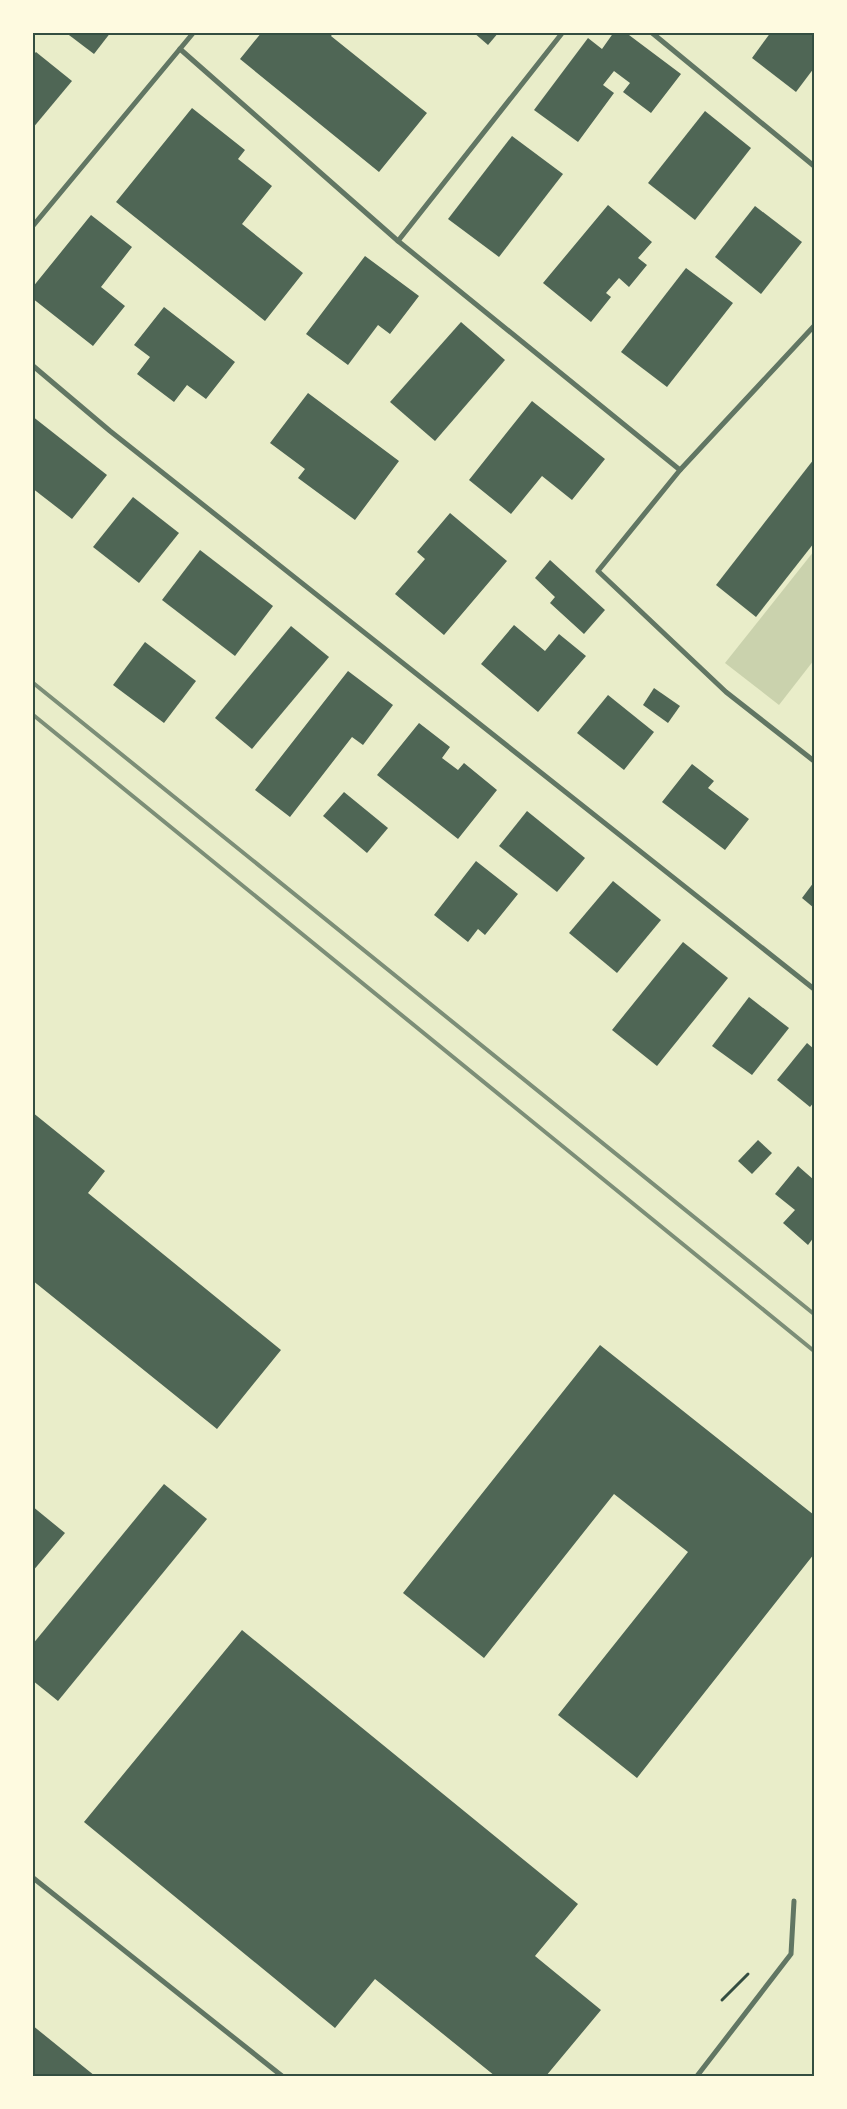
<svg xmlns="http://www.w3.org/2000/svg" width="847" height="2109" font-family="Roboto,sans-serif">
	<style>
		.green { fill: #cad2ad }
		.building { fill: #4f6655 }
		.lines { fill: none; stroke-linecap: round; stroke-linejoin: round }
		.path { stroke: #344e41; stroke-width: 3 }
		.minor { stroke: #617663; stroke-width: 5 }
		.rail { stroke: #7c8e77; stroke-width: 4 }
		.neatline { fill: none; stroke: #344e41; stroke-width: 2 }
	</style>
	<rect width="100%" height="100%" fill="#e9edc9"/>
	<path class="green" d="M814,551V660L779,705L725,663Z"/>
	<g class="building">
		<path d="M65,32H111L94,54Z"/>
		<path d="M262,32H334L331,36L427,113L379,172L240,59Z"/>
		<path d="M473,32H499L488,45Z"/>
		<path d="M614,32H625L681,74L651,113L623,92L630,83L614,71L603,85L614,93L578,142L534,110L588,38L602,49Z"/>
		<path d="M771,32H814V68L796,92L752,58Z"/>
		<path d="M36,52L72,81L32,129V56Z"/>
		<path d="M192,108L245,150L238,159L272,186L242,224L303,273L265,321L116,202Z"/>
		<path d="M705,111L751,148L695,220L648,183Z"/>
		<path d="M512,136L563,174L499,257L448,219Z"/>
		<path d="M608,205L652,242L638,258L647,265L629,287L619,278L606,293L611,297L591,322L543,283Z"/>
		<path d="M755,206L802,242L761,294L715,257Z"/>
		<path d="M91,215L132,247L101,287L125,306L93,346L32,298V288Z"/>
		<path d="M365,256L419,296L390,334L378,325L348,365L306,334Z"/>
		<path d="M686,268L733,303L667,387L621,352Z"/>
		<path d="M164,307L235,362L206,399L187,385L174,402L137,374L150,357L134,345Z"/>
		<path d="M461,322L505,360L435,441L390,402Z"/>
		<path d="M308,393L399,461L355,520L298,478L305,469L270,443Z"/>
		<path d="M532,401L605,459L572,500L542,476L511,514L469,480Z"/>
		<path d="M32,416L107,475L72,519L32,488Z"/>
		<path d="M814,459V543L756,617L716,585Z"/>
		<path d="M133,497L179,533L139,583L93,547Z"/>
		<path d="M450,513L507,561L444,635L395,594L425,559L417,552Z"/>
		<path d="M200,550L273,606L235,656L162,600Z"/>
		<path d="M550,560L605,610L584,634L550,603L555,597L535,578Z"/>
		<path d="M514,625L545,651L559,634L586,656L538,712L481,664Z"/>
		<path d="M291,626L329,657L252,749L215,718Z"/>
		<path d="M145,642L196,681L164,723L113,685Z"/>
		<path d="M348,671L393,705L363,745L352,737L290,817L255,790Z"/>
		<path d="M654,688L680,706L668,723L643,705Z"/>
		<path d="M608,695L654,732L624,770L577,733Z"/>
		<path d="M419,723L450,747L442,758L458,770L464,763L497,790L458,839L377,775Z"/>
		<path d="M692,764L714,781L708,788L749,819L725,850L662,802Z"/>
		<path d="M344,792L388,828L367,853L323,816Z"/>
		<path d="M527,811L585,858L557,892L499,846Z"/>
		<path d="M476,861L518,894L485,935L478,929L468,942L434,915Z"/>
		<path d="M613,881L661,920L617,973L569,933Z"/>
		<path d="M814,882V908L802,898Z"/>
		<path d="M683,942L728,978L657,1066L612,1030Z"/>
		<path d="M749,997L789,1028L752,1075L712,1046Z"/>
		<path d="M807,1043L814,1049V1102L810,1107L777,1080Z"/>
		<path d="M32,1112L105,1171L88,1193L281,1350L217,1429L32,1280Z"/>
		<path d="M758,1140L772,1153L752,1174L738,1161Z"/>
		<path d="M798,1166L814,1180V1237L808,1245L783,1223L795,1210L775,1194Z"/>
		<path d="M600,1345L814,1515V1554L637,1778L558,1715L688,1552L614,1494L484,1658L403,1593Z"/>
		<path d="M164,1484L207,1519L58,1701L32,1680V1645Z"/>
		<path d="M32,1506L65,1533L32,1572Z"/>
		<path d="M242,1630L578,1904L535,1956L601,2010L546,2076H495L375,1979L335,2028L84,1822Z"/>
		<path d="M32,2025L95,2076H32Z"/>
	</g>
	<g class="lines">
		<path class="path" d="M722,2000L748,1974"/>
		<g class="minor">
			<path d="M651,32L814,166"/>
			<path d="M180,49L398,241L680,470"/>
			<path d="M32,227L194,32"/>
			<path d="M398,241L563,32"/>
			<path d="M814,326L680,470L598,571L726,692L814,761"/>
			<path d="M32,365L110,431L814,989"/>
			<path d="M32,1877L282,2076"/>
			<path d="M697,2076L791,1954L794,1901"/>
		</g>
		<g class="rail">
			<path d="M32,682L814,1314"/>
			<path d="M32,714L814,1351"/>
		</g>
	</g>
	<rect width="847" height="2109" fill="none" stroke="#fefae0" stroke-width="68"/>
	<rect x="34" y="34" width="779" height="2041" class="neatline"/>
</svg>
